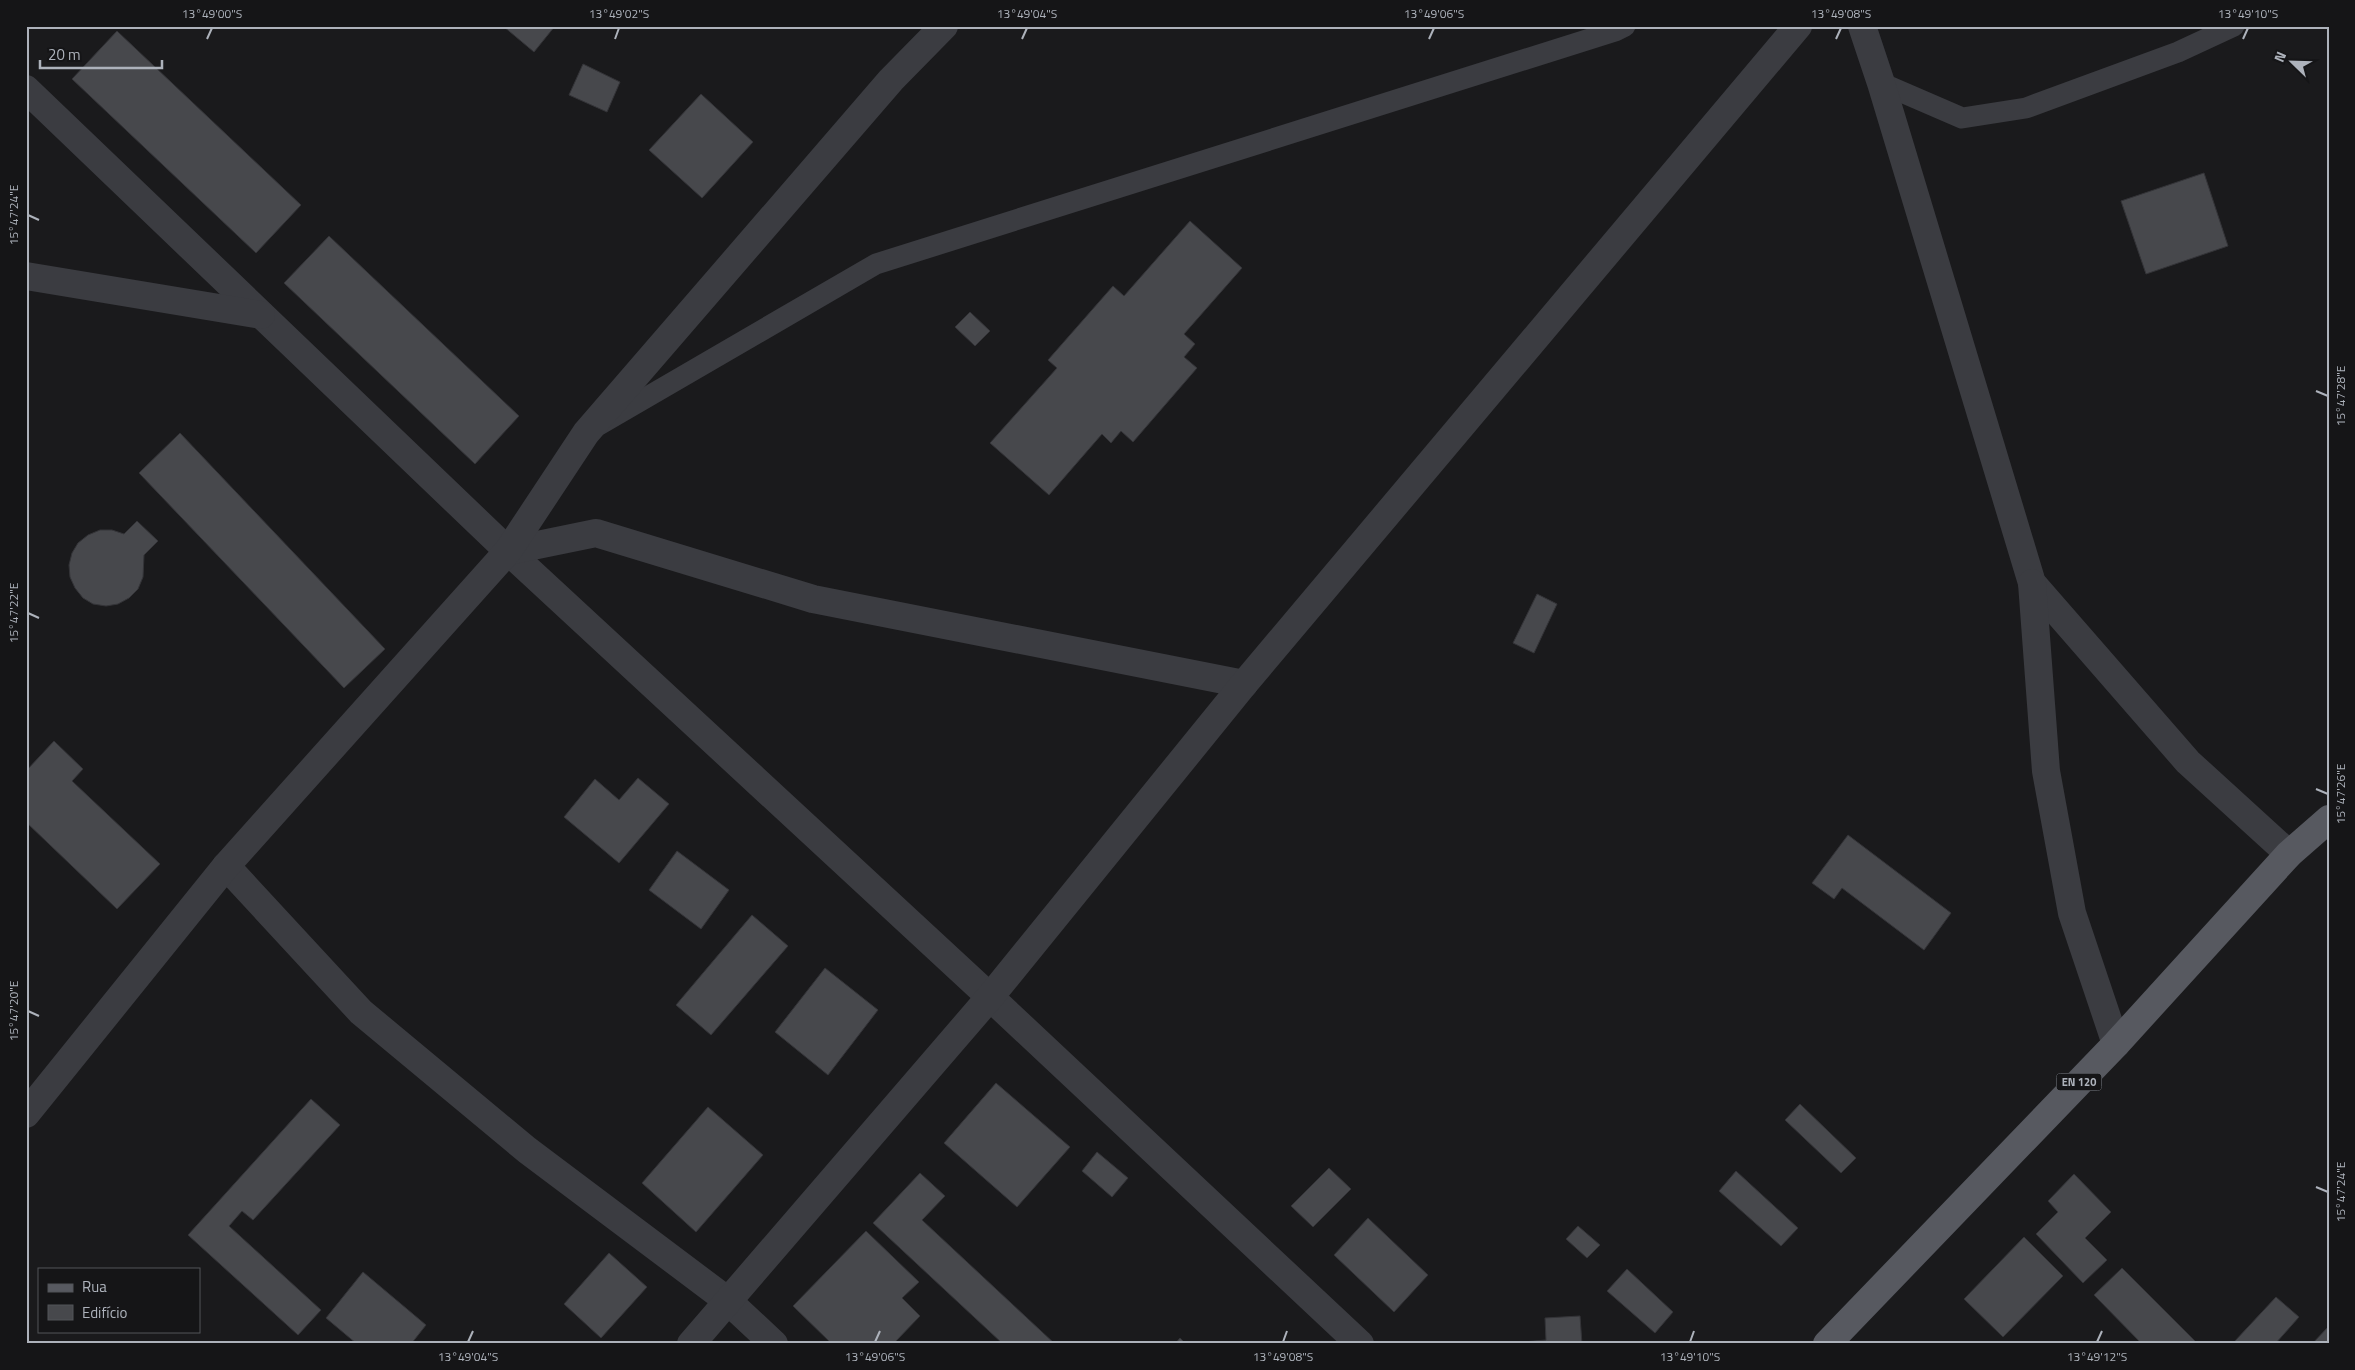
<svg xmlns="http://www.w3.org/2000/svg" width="2355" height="1370" font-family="'Titillium Web',sans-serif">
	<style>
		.building { fill: #47484c; stroke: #343438 }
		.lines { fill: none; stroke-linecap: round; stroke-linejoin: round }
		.lane { stroke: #3b3c41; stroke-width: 21 }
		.street { stroke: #3b3c41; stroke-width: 28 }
		.primary { stroke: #575960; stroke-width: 28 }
		.ticks { fill: none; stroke: #adb2bb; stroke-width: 2 }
		.labels { text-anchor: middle; stroke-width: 4; stroke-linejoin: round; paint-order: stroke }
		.shield { fill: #151517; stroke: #7f838a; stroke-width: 1 }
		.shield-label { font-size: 11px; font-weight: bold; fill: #adb2bb }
		.neatline { fill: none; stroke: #adb2bb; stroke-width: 2 }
		.ticks-label { font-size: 12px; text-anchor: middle; fill: #adb2bb }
	</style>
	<rect width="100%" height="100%" fill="#1a1a1c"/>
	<g class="building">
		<path d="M503,26H555L534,52Z"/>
		<path d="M117,31L301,205L256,253L72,79Z"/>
		<path d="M583,64L620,82L607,112L569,95Z"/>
		<path d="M701,94L753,142L702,198L649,150Z"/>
		<path d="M2204,173L2228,246L2146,274L2121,201Z"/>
		<path d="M1190,221L1242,268L1184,334L1195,344L1184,357L1197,368L1133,442L1121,431L1111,443L1102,434L1049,495L990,443L1057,368L1048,360L1113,286L1124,296Z"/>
		<path d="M329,236L519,416L475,464L284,283Z"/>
		<path d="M970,312L990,331L975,346L955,327Z"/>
		<path d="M180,433L385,649L344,688L139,473Z"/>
		<path d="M137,521L158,541L144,555L143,577L138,589L129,598L118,604L106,606L93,604L83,598L75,588L70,577L69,565L72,553L78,543L88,535L100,530H112L124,534Z"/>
		<path d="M1537,594L1557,604L1534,653L1513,643Z"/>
		<path d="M54,741L83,769L72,781L160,864L117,909L26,822V771Z"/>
		<path d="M638,778L669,804L619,863L564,817L595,779L619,800Z"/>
		<path d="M1848,835L1951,913L1924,950L1842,888L1834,899L1812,883Z"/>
		<path d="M677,851L729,890L701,929L649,890Z"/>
		<path d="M752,915L788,946L711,1035L676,1005Z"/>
		<path d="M825,968L878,1010L828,1075L775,1032Z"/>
		<path d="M996,1083L1070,1147L1017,1207L944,1143Z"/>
		<path d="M311,1099L340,1125L253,1220L242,1211L229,1226L321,1310L298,1335L188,1235Z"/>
		<path d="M1800,1104L1856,1158L1841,1173L1785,1120Z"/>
		<path d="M708,1107L763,1155L696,1232L642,1183Z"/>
		<path d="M1097,1152L1128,1178L1112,1197L1082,1171Z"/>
		<path d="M1329,1168L1351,1189L1313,1227L1291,1206Z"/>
		<path d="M1736,1171L1798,1228L1781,1246L1719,1191Z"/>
		<path d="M920,1173L945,1196L922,1220L1055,1344H1003L873,1223Z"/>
		<path d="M2074,1174L2111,1212L2085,1238L2107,1260L2083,1283L2036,1234L2058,1212L2048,1201Z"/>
		<path d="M1368,1218L1428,1275L1394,1312L1334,1255Z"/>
		<path d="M1578,1226L1600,1245L1587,1258L1566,1239Z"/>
		<path d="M866,1231L919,1282L902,1298L920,1316L896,1341L899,1344H832L793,1306Z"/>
		<path d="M2024,1237L2063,1276L2003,1337L1964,1299Z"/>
		<path d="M609,1253L647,1287L601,1338L564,1304Z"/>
		<path d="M2122,1268L2198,1344H2142L2094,1295Z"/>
		<path d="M1627,1269L1673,1312L1655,1333L1607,1291Z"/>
		<path d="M363,1272L426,1325L411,1344H357L326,1318Z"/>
		<path d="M2276,1297L2299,1317L2275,1344H2235L2234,1342Z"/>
		<path d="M1580,1316L1582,1344H1498L1546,1340L1545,1318Z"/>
		<path d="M2328,1327L2329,1344H2312Z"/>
		<path d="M1180,1338L1186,1344H1175Z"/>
	</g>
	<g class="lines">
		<g class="lane">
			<path d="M1881,83L1962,118L2026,108L2178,52L2234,26"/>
			<path d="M599,425L876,264L1615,31L1625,26"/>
		</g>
		<g class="street">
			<path d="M1862,26L1881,83L2032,583L2188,762L2289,854"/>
			<path d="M26,89L508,551L990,997L1360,1344"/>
			<path d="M26,276L261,315"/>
			<path d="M508,551L596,533L813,599L1244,684"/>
			<path d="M2032,583L2046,771L2072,913L2116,1044"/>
			<path d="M226,866L361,1012L527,1150L728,1301L774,1344"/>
			<path d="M26,1114L226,866L508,551L586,433L891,80L944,26"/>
			<path d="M691,1344L990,997L1244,684L1798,26"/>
		</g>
		<path class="primary" d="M1827,1344L2116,1044L2289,854L2329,819"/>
	</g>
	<path class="ticks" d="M207,39L212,28M615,39L619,28M1022,39L1027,28M1429,39L1434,28M1836,39L1841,28M2243,39L2248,28M28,215L39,220M2316,391L2328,396M28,613L39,618M2316,789L2328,794M28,1011L39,1016M2316,1187L2328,1192M468,1342L473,1331M875,1342L880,1331M1283,1342L1287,1331M1690,1342L1694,1331M2097,1342L2102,1331"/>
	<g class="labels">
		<rect class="shield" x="2056.5" y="1073.5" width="45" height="17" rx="4"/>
		<g class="shield-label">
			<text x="2079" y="1086">EN 120</text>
		</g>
	</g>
	<rect width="2355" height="1370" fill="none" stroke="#151517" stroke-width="55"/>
	<rect x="38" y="1268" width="162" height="65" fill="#151517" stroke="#525459"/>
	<rect x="48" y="1284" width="25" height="8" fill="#575960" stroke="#525459"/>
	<text x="82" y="1292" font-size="15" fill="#adb2bb">Rua</text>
	<rect x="48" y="1305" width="25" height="15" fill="#47484c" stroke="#525459"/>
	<text x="82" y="1318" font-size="15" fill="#adb2bb">Edifício</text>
	<g transform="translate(2292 62) rotate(293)" stroke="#151517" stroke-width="4" paint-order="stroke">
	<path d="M0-4L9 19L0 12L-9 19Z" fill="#adb2bb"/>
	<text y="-8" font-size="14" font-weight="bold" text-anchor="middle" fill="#adb2bb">N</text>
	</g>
	<path d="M40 60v8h122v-8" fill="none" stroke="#adb2bb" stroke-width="2.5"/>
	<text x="48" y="60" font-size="15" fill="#adb2bb" stroke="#151517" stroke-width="4" paint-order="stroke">20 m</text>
	<rect x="28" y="28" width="2300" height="1314" class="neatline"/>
	<g class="ticks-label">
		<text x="212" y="18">13°49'00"S</text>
		<text x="619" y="18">13°49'02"S</text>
		<text x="1027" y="18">13°49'04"S</text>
		<text x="1434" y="18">13°49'06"S</text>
		<text x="1841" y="18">13°49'08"S</text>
		<text x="2248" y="18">13°49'10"S</text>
		<text transform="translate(14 215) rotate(-90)" y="4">15°47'24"E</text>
		<text transform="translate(2341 396) rotate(-90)" y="4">15°47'28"E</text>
		<text transform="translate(14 613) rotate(-90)" y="4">15°47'22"E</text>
		<text transform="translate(2341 794) rotate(-90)" y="4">15°47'26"E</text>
		<text transform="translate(14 1011) rotate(-90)" y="4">15°47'20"E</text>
		<text transform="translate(2341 1192) rotate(-90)" y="4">15°47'24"E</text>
		<text x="468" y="1361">13°49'04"S</text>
		<text x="875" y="1361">13°49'06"S</text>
		<text x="1283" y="1361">13°49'08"S</text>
		<text x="1690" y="1361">13°49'10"S</text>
		<text x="2097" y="1361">13°49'12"S</text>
	</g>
</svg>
